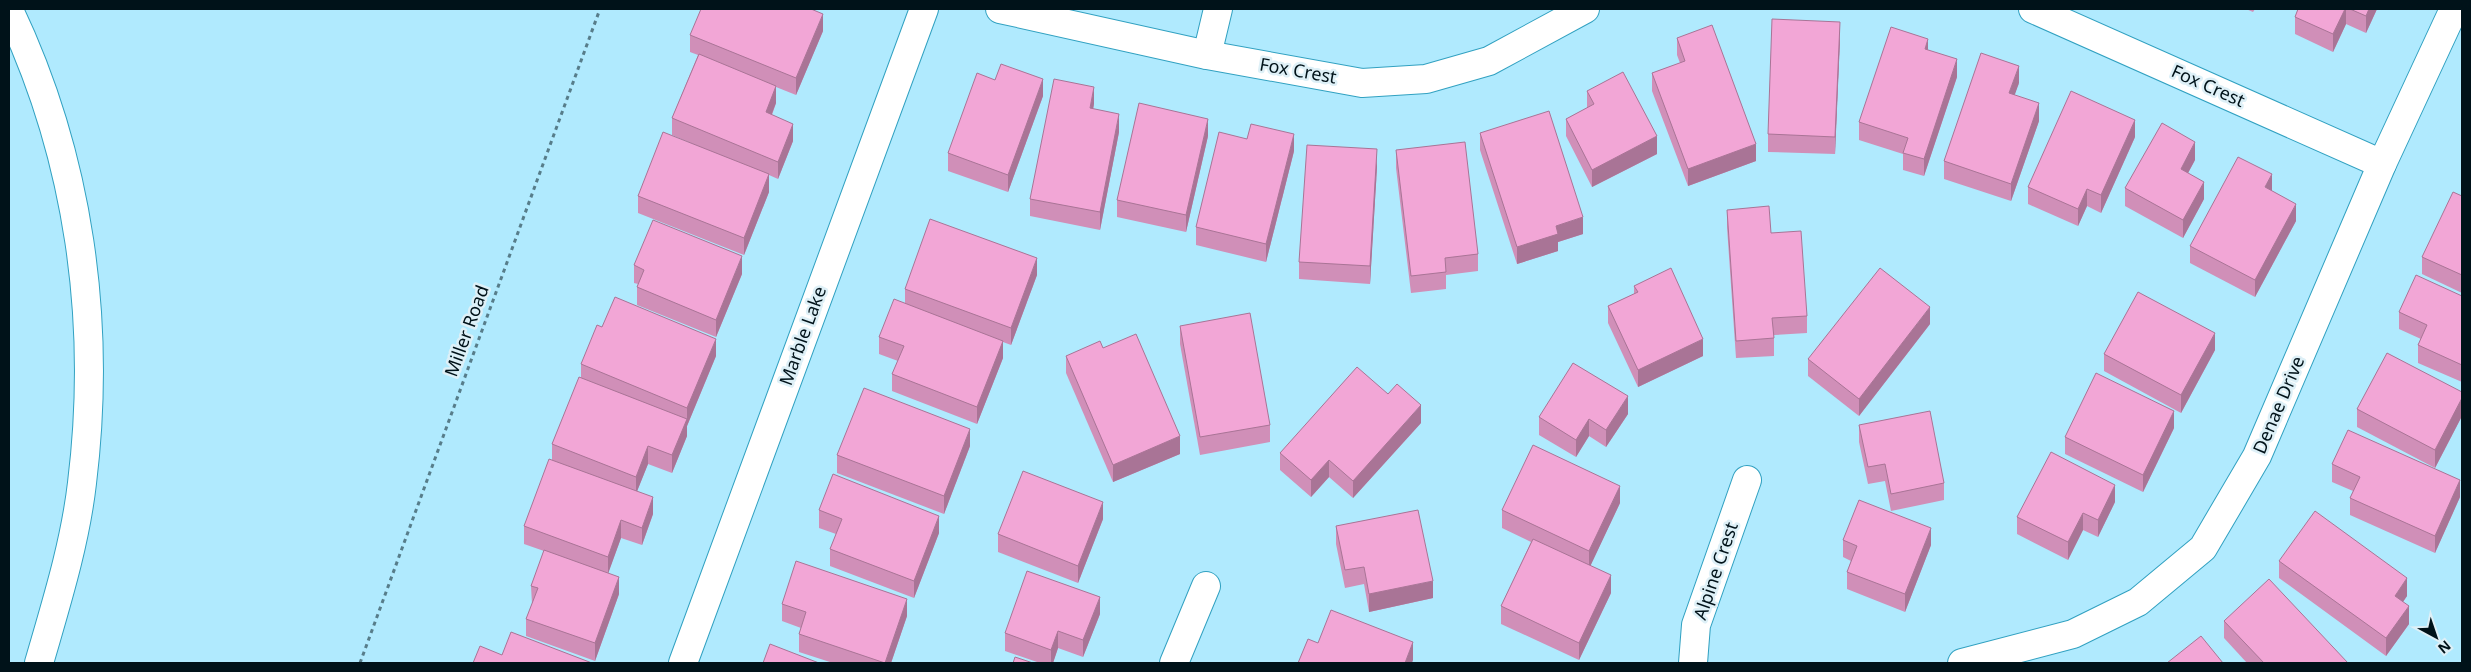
<svg xmlns="http://www.w3.org/2000/svg" width="2471" height="672" font-family="'Noto Sans',sans-serif">
	<style>
		.lines { fill: none; stroke-linecap: round; stroke-linejoin: round }
		.street-casing { stroke: #31a1c1; stroke-width: 30 }
		.path { stroke: #577d8a; stroke-width: 3; stroke-dasharray: 4 4; stroke-linecap: butt }
		.street { stroke: #fff; stroke-width: 28 }
		.wall { fill: #d08fb8 }
		.shaded-wall { fill: #a97496 }
		.building { fill: #f2a6d6; stroke: #a97496 }
		.labels { text-anchor: middle; stroke-width: 5; stroke-linejoin: round; paint-order: stroke }
		.street-label { font-size: 18px; fill: #001219; stroke: #def0f7 }
	</style>
	<rect width="100%" height="100%" fill="#b0eafe"/>
	<g class="lines">
		<defs>
			<g id="street">
				<path d="M1000,9L1207,55L1362,83L1426,79L1489,61L1585,9"/>
				<path d="M2033,9L2382,164"/>
				<path d="M9,10C79,157 102,321 82,483C75,544 56,604 39,663"/>
				<path d="M1207,55L1218,9"/>
				<path d="M683,663L924,9"/>
				<path d="M1174,663L1206,586"/>
				<path d="M1693,663L1696,625L1747,480"/>
				<path d="M1962,663L2073,634L2138,602L2203,548L2257,456L2382,164L2454,9"/>
			</g>
		</defs>
		<use href="#street" class="street-casing"/>
		<path class="path" d="M360,663L600,9"/>
		<use href="#street" class="street"/>
	</g>
	<g class="wall">
		<path d="M2246,9H2255L2253,12Z"/>
		<path d="M2298,9H2377L2366,33L2346,24L2333,52L2295,34V17Z"/>
		<path d="M823,31L796,95L776,87V103L772,115L793,141L778,179L769,175V192L744,255L638,213V196L709,151L672,135V118L698,55L690,52V35Z"/>
		<path d="M1677,38L1756,161L1688,186L1652,91V73L1680,63L1677,55Z"/>
		<path d="M1840,39L1835,154L1768,152V134Z"/>
		<path d="M1928,50L1957,77L1924,176L1903,170V154L1859,140V122Z"/>
		<path d="M995,80L1043,96L1008,192L948,171V153Z"/>
		<path d="M2019,83L2014,95L2039,121L2011,201L1944,179V161Z"/>
		<path d="M1587,91L1657,154L1592,187L1566,136V119L1587,108Z"/>
		<path d="M1094,104L1093,109L1119,132L1100,230L1030,216V199Z"/>
		<path d="M1480,133L1583,234L1558,242V251L1517,264L1480,150Z"/>
		<path d="M1208,136L1186,232L1117,217V200Z"/>
		<path d="M2135,137L2101,213L2087,206L2078,226L2028,204V187Z"/>
		<path d="M1396,150L1478,254V271L1446,275V289L1411,293L1396,168Z"/>
		<path d="M1294,151L1266,262L1196,245V227Z"/>
		<path d="M2195,160L2188,173L2204,199L2183,238L2125,206V188Z"/>
		<path d="M1377,167L1370,284L1299,279V262Z"/>
		<path d="M2462,172V192L2461,191V174Z"/>
		<path d="M2272,191L2296,221L2255,297L2190,263V246Z"/>
		<path d="M2462,196V293L2422,274V257Z"/>
		<path d="M1727,210L1771,233L1807,316V333L1774,335V356L1736,358L1727,227Z"/>
		<path d="M634,265L742,274L716,337L637,305V287L638,284L634,283Z"/>
		<path d="M1037,275L1011,345L1003,342V358L977,424L892,391V374L898,361L879,354V337L905,303V289Z"/>
		<path d="M1634,286L1703,356L1638,387L1608,323V306L1634,294Z"/>
		<path d="M2462,296V382L2418,363V345L2421,339L2399,329V312Z"/>
		<path d="M1930,324L1859,416L1808,376V359Z"/>
		<path d="M1180,326L1270,425V442L1200,455L1180,344Z"/>
		<path d="M602,327L716,356L687,426V436L672,473L648,464L637,491L653,514L642,545L621,538L608,573L619,594L595,661L526,636V619L532,604L531,586L544,551L524,544V526L552,460V444L581,378V364Z"/>
		<path d="M2215,350L2181,413L2104,371V354Z"/>
		<path d="M1066,356L1180,454L1113,482L1066,373Z"/>
		<path d="M2462,392V416L2435,468L2357,427V409Z"/>
		<path d="M1628,414L1606,447L1589,436L1576,457L1539,435V417Z"/>
		<path d="M1421,423L1353,498L1329,477L1311,497L1280,470V453Z"/>
		<path d="M1859,425L1944,483V500L1891,511L1885,481L1868,484L1859,442Z"/>
		<path d="M2174,428L2143,492L2065,454V437Z"/>
		<path d="M970,446L944,514L837,473V455Z"/>
		<path d="M2332,464L2460,497L2435,553L2350,515V498L2353,491L2332,482Z"/>
		<path d="M2115,502L2098,537L2083,530L2068,560L2017,534V517Z"/>
		<path d="M1620,503L1590,566L1611,593L1579,660L1501,624V606L1531,542L1502,528V510Z"/>
		<path d="M819,510L939,533L914,598L830,566V549L836,534L819,528Z"/>
		<path d="M1103,519L1078,583L998,552V534Z"/>
		<path d="M1336,526L1433,598L1369,612L1364,584L1345,588L1336,544Z"/>
		<path d="M1843,540L1931,545L1905,612L1847,589V572L1851,561L1843,557Z"/>
		<path d="M2279,561L2407,596L2403,602L2409,624L2386,656L2279,578Z"/>
		<path d="M782,604L907,616L891,663H833L799,652V634L801,628L782,621Z"/>
		<path d="M1100,614L1083,657L1058,648L1053,663H1040L1005,651V633Z"/>
		<path d="M2224,621L2348,663H2247L2224,638Z"/>
	</g>
	<g class="shaded-wall">
		<path d="M2345,9H2346V24L2333,52V34Z"/>
		<path d="M2369,9H2377L2366,33V16Z"/>
		<path d="M823,14V31L796,95V78Z"/>
		<path d="M1840,22V39L1835,154V137Z"/>
		<path d="M1928,39V56L1925,49Z"/>
		<path d="M1957,59V77L1924,176V159Z"/>
		<path d="M2019,66V83L2009,111V93Z"/>
		<path d="M1043,79V96L1008,192V175Z"/>
		<path d="M776,86V103L766,129V112Z"/>
		<path d="M1094,87V104L1090,126V108Z"/>
		<path d="M2039,103V121L2011,201V184Z"/>
		<path d="M1119,114V132L1100,230V212Z"/>
		<path d="M1208,119V136L1186,232V215Z"/>
		<path d="M2135,120V137L2101,213V195Z"/>
		<path d="M793,124V141L778,179V162Z"/>
		<path d="M1294,134V151L1266,262V244Z"/>
		<path d="M1657,136V154L1592,187V170Z"/>
		<path d="M2195,142V160L2181,186V169Z"/>
		<path d="M1756,144V161L1688,186V169Z"/>
		<path d="M1377,149V167L1370,284V266Z"/>
		<path d="M769,174V192L744,255V238Z"/>
		<path d="M2272,174V192L2265,187Z"/>
		<path d="M2204,182V199L2183,238V220Z"/>
		<path d="M2087,189V206L2078,226V209Z"/>
		<path d="M2296,204V221L2255,297V280Z"/>
		<path d="M1583,217V234L1558,242V251L1517,264V247L1556,226Z"/>
		<path d="M742,256V274L716,337V320Z"/>
		<path d="M1037,258V275L1011,345V328Z"/>
		<path d="M1930,307V324L1859,416V399Z"/>
		<path d="M2215,333V350L2181,413V395Z"/>
		<path d="M716,339V356L687,426V408Z"/>
		<path d="M1703,339V356L1638,387V370Z"/>
		<path d="M1003,341V358L977,424V407Z"/>
		<path d="M1628,396V414L1606,447V430Z"/>
		<path d="M2462,398V416L2435,468V450Z"/>
		<path d="M1421,405V423L1353,498V481Z"/>
		<path d="M2174,411V428L2143,492V475Z"/>
		<path d="M687,419V436L672,473V455Z"/>
		<path d="M1589,419V436L1576,457V440Z"/>
		<path d="M970,429V446L944,514V496Z"/>
		<path d="M1180,436V454L1113,482V465Z"/>
		<path d="M648,446V464L636,494V477Z"/>
		<path d="M1329,460V477L1311,497V480Z"/>
		<path d="M2460,480V497L2435,553V536Z"/>
		<path d="M2115,485V502L2098,537V520Z"/>
		<path d="M1620,486V503L1589,569V551Z"/>
		<path d="M653,497V514L642,545V528Z"/>
		<path d="M1103,502V519L1078,583V566Z"/>
		<path d="M2083,513V530L2068,560V542Z"/>
		<path d="M939,516V533L914,598V581Z"/>
		<path d="M621,520V538L608,574V557Z"/>
		<path d="M1931,528V545L1905,612V594Z"/>
		<path d="M1611,575V593L1579,660V643Z"/>
		<path d="M619,577V594L595,661V643Z"/>
		<path d="M2407,578V596L2395,613V596Z"/>
		<path d="M1433,581V598L1369,612V594Z"/>
		<path d="M1100,597V614L1083,657V640Z"/>
		<path d="M907,599V616L891,663H885Z"/>
		<path d="M2409,606V624L2386,656V638Z"/>
		<path d="M1058,631V648L1053,663H1051V650Z"/>
		<path d="M1413,642V660L1412,663H1405Z"/>
	</g>
	<g class="building">
		<path d="M701,9H811L823,14L796,78L690,35Z"/>
		<path d="M2298,9H2345L2333,34L2295,17Z"/>
		<path d="M2350,9H2369L2366,16Z"/>
		<path d="M1772,19L1840,22L1835,137L1768,134Z"/>
		<path d="M1712,25L1756,144L1688,169L1652,73L1685,61L1677,38Z"/>
		<path d="M1891,27L1928,39L1925,49L1957,59L1924,159L1903,153L1908,138L1859,122Z"/>
		<path d="M1981,53L2019,66L2009,93L2039,103L2011,184L1944,161Z"/>
		<path d="M699,54L776,86L766,112L793,124L778,162L672,118Z"/>
		<path d="M1001,64L1043,79L1008,175L948,153L977,73L995,80Z"/>
		<path d="M1623,72L1657,136L1592,170L1566,119L1594,104L1587,91Z"/>
		<path d="M1054,79L1094,87L1090,108L1119,114L1100,212L1030,199Z"/>
		<path d="M2071,91L2135,120L2101,195L2087,189L2078,209L2028,187Z"/>
		<path d="M1139,103L1208,119L1186,215L1117,200Z"/>
		<path d="M1549,111L1583,217L1556,226L1558,234L1517,247L1480,133Z"/>
		<path d="M2162,123L2195,142L2181,169L2204,182L2183,220L2125,188Z"/>
		<path d="M1251,124L1294,134L1266,244L1196,227L1219,132L1247,139Z"/>
		<path d="M663,132L769,174L744,238L638,196Z"/>
		<path d="M1465,142L1478,254L1445,258L1446,272L1411,276L1396,150Z"/>
		<path d="M1307,145L1377,149L1370,266L1299,262Z"/>
		<path d="M2238,157L2272,174L2265,187L2296,204L2255,280L2190,246Z"/>
		<path d="M2453,192L2462,196V275L2422,257Z"/>
		<path d="M1769,206L1771,233L1801,231L1807,316L1772,318L1774,338L1736,341L1727,210Z"/>
		<path d="M930,219L1037,258L1011,328L905,289Z"/>
		<path d="M653,220L742,256L716,320L637,287L644,270L634,265Z"/>
		<path d="M1671,268L1703,339L1638,370L1608,306L1638,292L1634,286Z"/>
		<path d="M1880,268L1930,307L1859,399L1808,359Z"/>
		<path d="M2416,275L2462,296V365L2418,345L2427,325L2399,312Z"/>
		<path d="M2138,292L2215,333L2181,395L2104,354Z"/>
		<path d="M615,297L716,339L687,408L581,364L597,325L602,327Z"/>
		<path d="M894,299L1003,341L977,407L892,374L904,346L879,337Z"/>
		<path d="M1250,313L1270,425L1200,437L1180,326Z"/>
		<path d="M1136,334L1180,436L1113,465L1066,356L1100,341L1103,348Z"/>
		<path d="M2387,353L2462,392V398L2435,450L2357,409Z"/>
		<path d="M1573,363L1628,396L1606,430L1589,419L1576,440L1539,417Z"/>
		<path d="M1357,367L1388,394L1397,384L1421,405L1353,481L1329,460L1311,480L1280,453Z"/>
		<path d="M2096,373L2174,411L2143,475L2065,437Z"/>
		<path d="M579,377L687,419L672,455L648,446L636,477L552,444Z"/>
		<path d="M864,388L970,429L944,496L837,455Z"/>
		<path d="M1930,411L1944,483L1891,494L1885,464L1868,467L1859,425Z"/>
		<path d="M2348,430L2460,480L2435,536L2350,498L2360,477L2332,464Z"/>
		<path d="M1533,445L1620,486L1589,551L1502,510Z"/>
		<path d="M2051,452L2115,485L2098,520L2083,513L2068,542L2017,517Z"/>
		<path d="M549,459L653,497L642,528L621,520L608,557L524,526Z"/>
		<path d="M1023,471L1103,502L1078,566L998,534Z"/>
		<path d="M833,474L939,516L914,581L830,549L842,519L819,510Z"/>
		<path d="M1859,500L1931,528L1905,594L1847,572L1857,546L1843,540Z"/>
		<path d="M1418,510L1433,581L1369,594L1364,567L1345,570L1336,526Z"/>
		<path d="M2315,511L2407,578L2395,596L2409,606L2386,638L2279,561Z"/>
		<path d="M1533,539L1611,575L1579,643L1501,606Z"/>
		<path d="M544,550L619,577L595,643L526,619L538,588L531,586Z"/>
		<path d="M796,561L907,599L885,663L799,634L806,612L782,604Z"/>
		<path d="M1027,571L1100,597L1083,640L1058,631L1051,650L1005,633Z"/>
		<path d="M2269,579L2348,663H2264L2224,621Z"/>
		<path d="M1331,610L1413,642L1405,663H1298L1308,639L1318,643Z"/>
		<path d="M511,632L592,663H473L480,646L502,655Z"/>
		<path d="M2201,636L2223,663H2167Z"/>
		<path d="M770,644L819,663H763Z"/>
		<path d="M1015,657L1033,663H1013Z"/>
	</g>
	<g class="labels">
		<g class="street-label">
			<text transform="translate(1298 71) rotate(10)" y="6">Fox Crest</text>
			<text transform="translate(2208 86) rotate(24)" y="6">Fox Crest</text>
			<text transform="translate(467 331) rotate(-70)" y="6">Miller Road</text>
			<text transform="translate(803 336) rotate(-70)" y="6">Marble Lake</text>
			<text transform="translate(2279 405) rotate(-67)" y="6">Denae Drive</text>
			<text transform="translate(1716 571) rotate(-71)" y="6">Alpine Crest</text>
		</g>
	</g>
	<rect width="2471" height="672" fill="none" stroke="#001219" stroke-width="20"/>
	<g transform="translate(2436 637) rotate(140)" stroke="#def0f7" stroke-width="4" paint-order="stroke">
	<path d="M0-4L9 19L0 12L-9 19Z" fill="#001219"/>
	<text y="-8" font-size="14" font-weight="bold" text-anchor="middle" fill="#001219">N</text>
	</g>
</svg>
